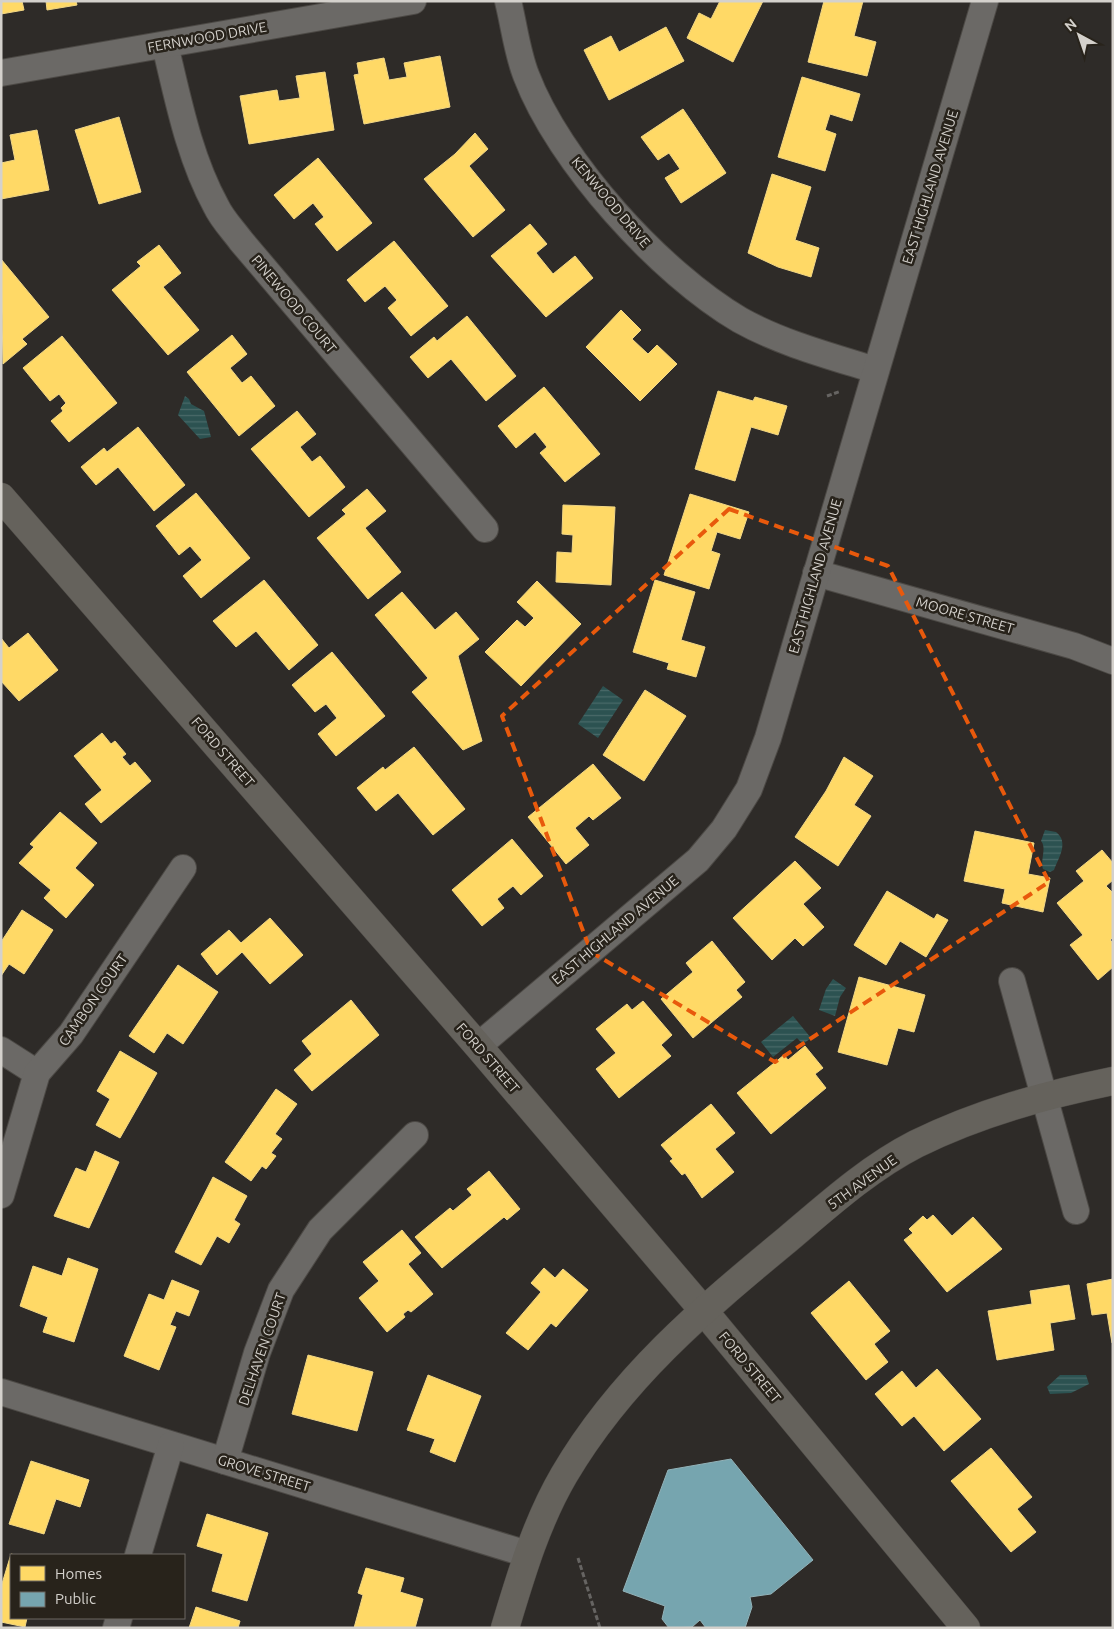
<svg xmlns="http://www.w3.org/2000/svg" width="1114" height="1629" font-family="Ubuntu,sans-serif">
	<style>
		.water { fill: url(#water-rules) }
		.homes { fill: #ffd966; stroke: #f2d785 }
		.public { fill: #76a5af; stroke: #92b2b8 }
		.lines { fill: none; stroke-linecap: round; stroke-linejoin: round }
		.minor-casing { stroke: #4c4945; stroke-width: 28 }
		.major-casing { stroke: #4c4945; stroke-width: 29 }
		.path { stroke: #666462; stroke-width: 3; stroke-dasharray: 5 2.5; stroke-linecap: butt }
		.minor { stroke: #6b6966; stroke-width: 26 }
		.major { stroke: #65625c; stroke-width: 28 }
		.marked { fill: none; stroke: #e8590c; stroke-width: 4; stroke-dasharray: 10 6; stroke-linejoin: round }
		.labels { text-anchor: middle; stroke-width: 5; stroke-linejoin: round; paint-order: stroke }
		.street-label { font-size: 14px; fill: #d4d1cc; stroke: #28231b }
	</style>
	<defs>
		<pattern id="water-rules" width="6" height="5" patternUnits="userSpaceOnUse" patternTransform="scale(1.25)"><rect width="6" height="5" fill="#2c5251"/><path d="M0 2.5h6" fill="none" stroke="#4a6a69"/></pattern>
	</defs>
	<rect width="100%" height="100%" fill="#2e2b28"/>
	<g class="water">
		<path d="M185,396L189,399L191,404L204,411L211,437L200,439L178,415Z"/>
		<path d="M603,686L623,700L598,738L578,724Z"/>
		<path d="M1045,830L1056,832C1069,842 1059,857 1054,870L1050,872L1043,869C1040,860 1047,848 1041,841Z"/>
		<path d="M833,979L846,988L840,997L835,1016L819,1010L826,989Z"/>
		<path d="M793,1016L811,1038L803,1044L797,1038L773,1057L761,1042Z"/>
		<path d="M1060,1375H1086L1089,1384L1071,1393L1050,1394L1047,1387Z"/>
	</g>
	<g class="homes">
		<path d="M1,1H22L24,10L1,14Z"/>
		<path d="M46,1H76L77,5L47,10Z"/>
		<path d="M720,1H763L733,62L687,38L699,13L711,19Z"/>
		<path d="M824,1H863L854,36L876,42L867,76L808,62Z"/>
		<path d="M666,27L684,61L609,100L584,50L611,36L619,52Z"/>
		<path d="M440,56L450,107L364,124L354,75L359,74L357,63L384,58L389,80L407,77L404,63Z"/>
		<path d="M325,72L334,130L249,144L240,96L277,90L279,101L300,98L296,76Z"/>
		<path d="M802,77L860,94L852,121L830,114L825,130L836,134L825,171L778,157Z"/>
		<path d="M683,109L726,173L681,203L665,178L680,169L669,153L658,160L641,137Z"/>
		<path d="M119,117L141,192L99,204L75,130Z"/>
		<path d="M37,130L49,190L1,199V163L15,160L10,135Z"/>
		<path d="M475,133L488,149L469,166L505,210L473,237L424,179L455,154Z"/>
		<path d="M318,158L372,223L337,251L315,224L324,217L313,203L294,219L274,195Z"/>
		<path d="M772,174L811,187L795,240L819,248L811,277L778,267L748,253Z"/>
		<path d="M530,224L547,244L536,253L553,274L575,256L593,278L546,317L491,256Z"/>
		<path d="M394,241L448,306L411,336L388,308L397,300L385,286L365,302L347,280Z"/>
		<path d="M159,245L181,273L163,287L199,330L168,355L112,290L141,266L137,262Z"/>
		<path d="M1,259L49,317L22,339L27,344L3,364Z"/>
		<path d="M621,310L641,330L632,339L648,354L657,345L677,364L640,401L586,347Z"/>
		<path d="M467,316L516,376L486,401L451,359L428,378L410,357L434,337L437,341Z"/>
		<path d="M232,335L247,354L230,368L242,383L251,376L275,406L239,436L187,372Z"/>
		<path d="M62,336L117,403L69,442L51,421L63,411L61,408L66,403L59,394L50,401L23,368Z"/>
		<path d="M544,387L600,454L565,482L540,453L547,447L535,432L516,448L498,426Z"/>
		<path d="M718,391L753,401L755,397L787,406L778,435L751,427L735,481L695,469Z"/>
		<path d="M297,411L316,434L300,447L312,462L320,456L345,487L309,517L251,449Z"/>
		<path d="M138,427L185,485L154,511L118,467L96,485L81,467L104,448L107,452Z"/>
		<path d="M367,489L386,511L365,528L401,572L368,599L317,538L346,514L342,510Z"/>
		<path d="M196,493L250,558L201,598L183,576L202,560L190,546L179,555L156,526Z"/>
		<path d="M690,494L749,512L740,539L717,532L711,551L720,554L709,589L664,575Z"/>
		<path d="M563,505L615,507L611,585L556,582L557,552L572,553L573,535L562,534Z"/>
		<path d="M264,580L318,645L289,670L256,631L236,647L213,621Z"/>
		<path d="M655,580L695,592L681,640L705,647L696,677L667,669L669,663L633,652Z"/>
		<path d="M537,581L581,624L521,686L485,652L517,620L525,627L534,618L517,602Z"/>
		<path d="M402,592L435,630L456,612L479,639L458,656L482,741L463,750L412,692L428,678L375,615Z"/>
		<path d="M28,633L58,670L19,701L1,681V638L9,648Z"/>
		<path d="M332,652L385,716L336,756L318,734L337,718L326,704L315,712L292,685Z"/>
		<path d="M645,690L686,716L644,781L603,755Z"/>
		<path d="M102,733L111,744L115,741L126,754L122,757L130,766L135,762L151,781L101,823L85,804L102,790L74,756Z"/>
		<path d="M414,747L465,809L433,835L398,793L376,811L357,788L383,767L385,770Z"/>
		<path d="M844,757L873,776L854,805L871,816L838,866L795,837L826,791Z"/>
		<path d="M593,764L621,798L593,820L589,816L575,828L589,845L566,864L528,817Z"/>
		<path d="M60,812L97,843L75,868L94,885L66,918L44,898L51,890L19,863L34,847L30,844Z"/>
		<path d="M975,831L1034,843L1028,874L1050,878L1043,912L1002,903L1005,889L964,881Z"/>
		<path d="M512,839L543,876L521,895L513,886L497,899L504,908L482,926L452,890Z"/>
		<path d="M1102,850L1113,863V880L1106,886L1113,893V937L1110,940L1113,943V967L1098,980L1070,945L1083,935L1057,903L1084,881L1076,871Z"/>
		<path d="M795,861L821,888L803,904L824,927L803,946L795,938L772,960L733,918Z"/>
		<path d="M887,891L934,919L937,914L948,920L926,957L900,941L886,965L854,945Z"/>
		<path d="M22,910L53,930L24,974L9,964L1,976V942Z"/>
		<path d="M270,918L303,955L270,984L242,952L217,975L201,954L229,930L241,943Z"/>
		<path d="M712,941L745,982L736,990L742,997L693,1038L661,999L693,972L686,963Z"/>
		<path d="M178,965L218,992L183,1044L167,1033L154,1053L129,1036Z"/>
		<path d="M859,977L925,995L914,1032L898,1028L887,1065L838,1052Z"/>
		<path d="M351,1000L379,1035L312,1091L294,1070L312,1054L302,1041Z"/>
		<path d="M643,1001L672,1035L661,1045L671,1056L619,1098L596,1069L616,1053L596,1029L627,1004L632,1010Z"/>
		<path d="M805,1046L823,1068L815,1074L826,1088L771,1134L737,1093L784,1055L788,1060Z"/>
		<path d="M120,1051L157,1073L120,1138L96,1125L110,1099L97,1091Z"/>
		<path d="M276,1089L297,1104L275,1134L282,1139L271,1153L276,1156L266,1169L262,1166L251,1181L225,1162Z"/>
		<path d="M711,1104L735,1133L715,1149L734,1172L702,1198L685,1173L682,1175L670,1161L673,1159L661,1145Z"/>
		<path d="M95,1151L119,1162L89,1228L54,1216L76,1168L86,1172Z"/>
		<path d="M489,1171L520,1209L507,1220L504,1217L442,1268L415,1237L450,1208L453,1211L472,1195L467,1189Z"/>
		<path d="M213,1177L247,1196L234,1220L240,1224L229,1243L217,1236L201,1265L175,1252Z"/>
		<path d="M933,1215L952,1236L973,1217L1002,1249L947,1292L904,1240L913,1233L909,1229L923,1216L927,1220Z"/>
		<path d="M402,1230L421,1253L408,1264L433,1294L411,1312L408,1310L403,1314L405,1317L387,1332L359,1298L379,1281L363,1262Z"/>
		<path d="M68,1258L98,1269L74,1342L43,1332L48,1317L20,1306L33,1266L62,1276Z"/>
		<path d="M544,1268L555,1278L563,1269L588,1290L556,1327L551,1323L528,1350L506,1333L541,1292L531,1283Z"/>
		<path d="M1113,1279V1343H1112L1107,1313L1092,1315L1087,1284Z"/>
		<path d="M172,1280L199,1291L189,1316L176,1311L170,1325L176,1327L159,1370L124,1356L149,1294L164,1300Z"/>
		<path d="M849,1281L890,1331L874,1344L888,1362L866,1380L811,1313Z"/>
		<path d="M1069,1285L1075,1319L1050,1323L1054,1350L997,1360L988,1311L1032,1304L1030,1291Z"/>
		<path d="M308,1355L373,1372L357,1431L292,1414Z"/>
		<path d="M937,1369L981,1419L944,1451L914,1416L902,1426L875,1394L902,1371L916,1388Z"/>
		<path d="M428,1375L481,1396L455,1462L430,1452L435,1439L407,1430Z"/>
		<path d="M991,1448L1032,1497L1017,1509L1036,1532L1011,1552L951,1481Z"/>
		<path d="M31,1461L89,1480L80,1507L56,1499L44,1534L9,1524Z"/>
		<path d="M207,1514L268,1533L247,1601L212,1591L223,1554L197,1546Z"/>
		<path d="M11,1554L15,1555H11V1618H27L25,1627L1,1622V1587Z"/>
		<path d="M366,1568L404,1578L400,1592L423,1599L415,1628H354L363,1595L358,1593Z"/>
		<path d="M196,1607L240,1621L238,1628H189Z"/>
	</g>
	<path class="public" d="M731,1459L813,1560L771,1594L750,1597L752,1607L745,1628H706L700,1620L692,1627L669,1628L662,1619L665,1606L623,1591L668,1470Z"/>
	<g class="lines">
		<defs>
			<g id="minor">
				<path d="M508,1C514,25 517,52 526,75C559,162 660,273 740,320C781,343 830,356 875,370"/>
				<path d="M165,45C178,99 189,157 216,206C222,219 233,230 241,241L485,529"/>
				<path d="M1,73L413,1"/>
				<path d="M816,573L1074,646L1113,661"/>
				<path d="M1012,981L1076,1211"/>
				<path d="M478,1046L698,860L724,829L749,789L768,738L985,1"/>
				<path d="M1,1050L37,1073"/>
				<path d="M1,1195L37,1073L71,1034L183,868"/>
				<path d="M1,1392L527,1554"/>
				<path d="M225,1461L257,1353L281,1290L320,1230L415,1135"/>
				<path d="M138,1555L171,1445"/>
				<path d="M116,1628L119,1618"/>
			</g>
			<g id="major">
				<path d="M1,497L478,1046L703,1310L966,1628"/>
				<path d="M505,1628C521,1575 536,1523 564,1475C621,1378 702,1310 788,1239C828,1205 869,1168 916,1144C979,1113 1045,1095 1113,1081"/>
			</g>
		</defs>
		<use href="#minor" class="minor-casing"/>
		<use href="#major" class="major-casing"/>
		<g class="path">
			<path d="M827,396L841,391"/>
			<path d="M578,1558L600,1628"/>
		</g>
		<use href="#minor" class="minor"/>
		<use href="#major" class="major"/>
	</g>
	<path class="marked" d="M729,509L888,566L1049,882L775,1062L591,952L502,716Z"/>
	<g class="labels">
		<g class="street-label">
			<text transform="translate(207 37) rotate(-10)" y="5">FERNWOOD DRIVE</text>
			<text transform="translate(930 187) rotate(-73)" y="5">EAST HIGHLAND AVENUE</text>
			<text transform="translate(611 202) rotate(50)" y="5">KENWOOD DRIVE</text>
			<text transform="translate(294 304) rotate(50)" y="5">PINEWOOD COURT</text>
			<text transform="translate(815 576) rotate(-74)" y="5">EAST HIGHLAND AVENUE</text>
			<text transform="translate(965 615) rotate(16)" y="5">MOORE STREET</text>
			<text transform="translate(223 752) rotate(49)" y="5">FORD STREET</text>
			<text transform="translate(615 930) rotate(-40)" y="5">EAST HIGHLAND AVENUE</text>
			<text transform="translate(93 1000) rotate(-55)" y="5">CAMBON COURT</text>
			<text transform="translate(488 1058) rotate(49)" y="5">FORD STREET</text>
			<text transform="translate(862 1182) rotate(-36)" y="5">5TH AVENUE</text>
			<text transform="translate(262 1349) rotate(-71)" y="5">DELHAVEN COURT</text>
			<text transform="translate(750 1367) rotate(50)" y="5">FORD STREET</text>
			<text transform="translate(264 1473) rotate(17)" y="5">GROVE STREET</text>
		</g>
	</g>
	<rect width="1114" height="1629" fill="none" stroke="#d4d1cc" stroke-width="5"/>
	<rect x="10" y="1554" width="175" height="65" fill="#28231b" stroke="#6d6962"/>
	<rect x="20" y="1566" width="25" height="15" fill="#ffd966" stroke="#6d6962"/>
	<text x="55" y="1579" font-size="15" fill="#d4d1cc">Homes</text>
	<rect x="20" y="1592" width="25" height="15" fill="#76a5af" stroke="#6d6962"/>
	<text x="55" y="1604" font-size="15" fill="#d4d1cc">Public</text>
	<g transform="translate(1079 35) rotate(320)" stroke="#28231b" stroke-width="4" paint-order="stroke">
	<path d="M0-4L9 19L0 12L-9 19Z" fill="#d4d1cc"/>
	<text y="-8" font-size="14" font-weight="bold" text-anchor="middle" fill="#d4d1cc">N</text>
	</g>
</svg>
